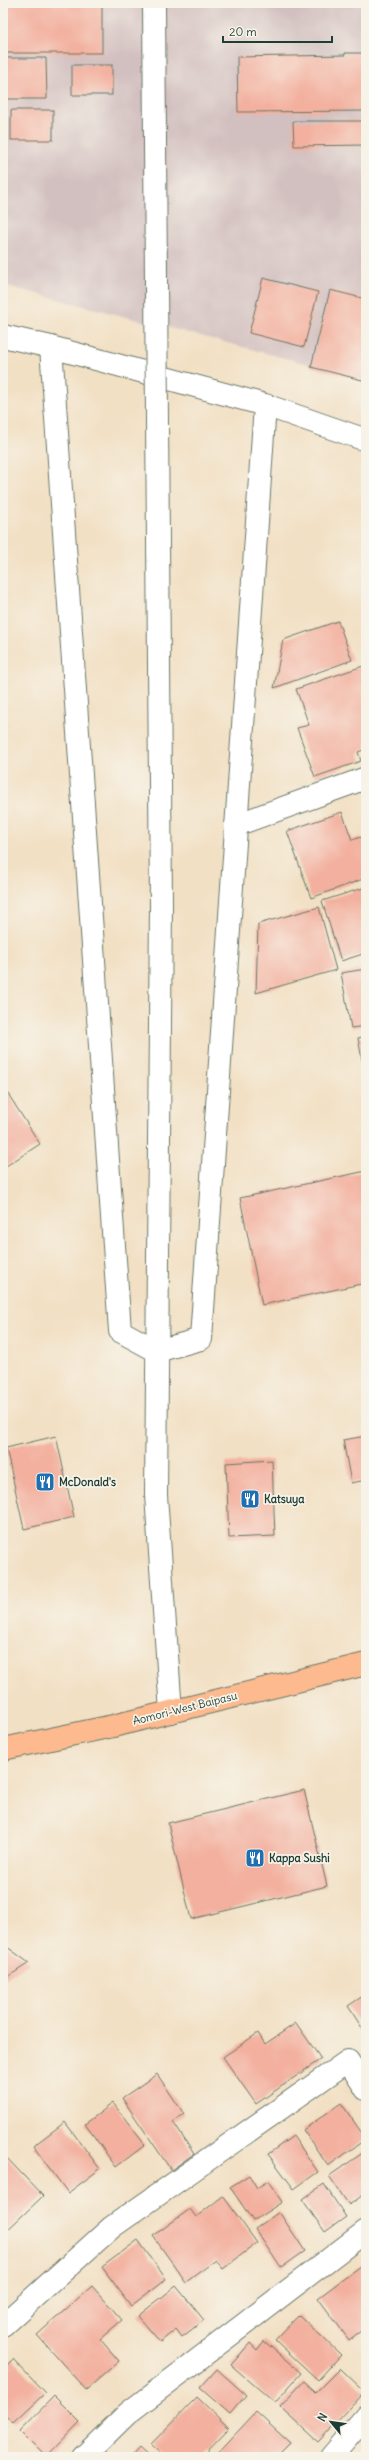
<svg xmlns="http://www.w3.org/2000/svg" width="369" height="2460" font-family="Delius,sans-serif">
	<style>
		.industrial { fill: #d2bfbf }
		.building { fill: #f3b09f }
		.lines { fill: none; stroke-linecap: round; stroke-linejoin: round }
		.minor-casing { stroke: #697666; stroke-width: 24 }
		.tertiary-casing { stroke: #697666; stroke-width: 24 }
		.trunk-casing { stroke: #697666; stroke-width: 24 }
		.minor { stroke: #fff; stroke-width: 22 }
		.tertiary { stroke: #fff; stroke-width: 22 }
		.trunk { stroke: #fcba8e; stroke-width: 22 }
		.tertiary-bridge-casing { stroke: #697666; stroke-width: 24; stroke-linecap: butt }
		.tertiary-bridge { stroke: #fff; stroke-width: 22 }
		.labels { text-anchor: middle; stroke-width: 3.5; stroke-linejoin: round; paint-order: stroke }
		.poi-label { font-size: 11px; font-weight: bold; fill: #1f3d34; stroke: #f7f3e8; text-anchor: start }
		.street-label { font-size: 11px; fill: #1f3d34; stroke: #f7f3e8 }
	</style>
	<rect width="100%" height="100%" fill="#f7f3e8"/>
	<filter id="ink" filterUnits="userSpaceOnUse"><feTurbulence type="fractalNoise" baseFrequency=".025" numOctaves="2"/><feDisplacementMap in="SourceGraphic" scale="8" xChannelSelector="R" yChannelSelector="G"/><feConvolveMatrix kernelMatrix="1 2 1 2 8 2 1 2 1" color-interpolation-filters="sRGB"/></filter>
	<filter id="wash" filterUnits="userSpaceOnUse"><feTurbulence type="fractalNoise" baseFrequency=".012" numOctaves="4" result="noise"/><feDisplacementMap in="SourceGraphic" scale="16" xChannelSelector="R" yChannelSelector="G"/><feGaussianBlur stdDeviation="0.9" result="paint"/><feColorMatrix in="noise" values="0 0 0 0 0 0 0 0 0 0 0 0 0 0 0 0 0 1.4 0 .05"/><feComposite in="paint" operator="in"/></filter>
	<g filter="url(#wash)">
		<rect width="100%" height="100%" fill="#f2e0c4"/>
		<path class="industrial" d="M3,3H366V379L3,285Z"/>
		<g id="blocks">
			<g class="building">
				<rect x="3" y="3" width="99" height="50"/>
				<path d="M345,53H366V111L238,112L237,57L345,55Z"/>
				<path d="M4,58H46L47,99H4Z"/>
				<rect x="72" y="65" width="40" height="30"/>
				<rect x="11" y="110" width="42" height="30"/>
				<path d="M293,121H366V145L294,146Z"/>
				<path d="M263,278L318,292L304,347L249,333Z"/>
				<path d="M330,290L366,299V381L311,367Z"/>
				<path d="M338,621L352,660L274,688L283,640Z"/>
				<path d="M366,665V749L358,752L361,761L315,777L297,728L309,725L296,689Z"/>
				<path d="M342,812L352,840L361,837L366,848V878L311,898L287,831Z"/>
				<path d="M366,887V953L341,961L322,901Z"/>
				<path d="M319,907L336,970L256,993L258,924Z"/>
				<path d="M366,969V1026L351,1028L341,973Z"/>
				<path d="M366,1036V1076H365L358,1038Z"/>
				<path d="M3,1086L40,1144L3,1168Z"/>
				<path d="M366,1171V1283L262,1305L240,1198Z"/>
				<path d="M56,1436L74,1517L24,1529L6,1448Z"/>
				<path d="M366,1436V1480L351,1483L343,1440Z"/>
				<path d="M272,1460L275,1536L229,1538L226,1463Z"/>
				<path d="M304,1790L327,1886L191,1919L168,1823Z"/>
				<path d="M3,1944L29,1963L3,1980Z"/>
				<path d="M366,1994V2034L348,2006Z"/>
				<path d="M296,2023L321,2059L256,2104L223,2057L258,2033L265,2044Z"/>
				<path d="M157,2074L184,2114L173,2122L194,2154L171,2170L122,2098Z"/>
				<path d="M113,2103L145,2145L116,2167L85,2124Z"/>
				<path d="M341,2103L366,2139L328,2166L303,2130Z"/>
				<path d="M65,2122L100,2169L68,2193L33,2146Z"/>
				<path d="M293,2136L318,2172L294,2189L268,2154Z"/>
				<path d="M364,2152L366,2156V2193L349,2205L329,2176Z"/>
				<path d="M3,2154L43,2196L3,2234Z"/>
				<path d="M249,2175L257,2188L268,2181L282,2202L253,2221L230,2187Z"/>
				<path d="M324,2184L346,2217L325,2232L302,2199Z"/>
				<path d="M223,2196L257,2243L223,2269L216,2260L186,2282L153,2236L190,2209L196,2217Z"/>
				<path d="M279,2212L305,2251L281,2268L255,2229Z"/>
				<path d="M138,2240L166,2279L131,2306L102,2267Z"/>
				<path d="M366,2262V2327L349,2340L318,2298Z"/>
				<path d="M92,2286L122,2320L100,2339L119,2361L86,2390L37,2335Z"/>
				<path d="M176,2286L204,2320L182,2337L176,2329L160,2342L138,2316Z"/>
				<path d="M299,2315L341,2355L318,2380L275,2340Z"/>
				<path d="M264,2341L301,2373L275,2403L231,2365L250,2343L257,2350Z"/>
				<path d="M13,2359L45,2393L13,2423L3,2413V2369Z"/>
				<path d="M340,2368L365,2392L318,2442L280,2407L304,2381L316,2392Z"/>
				<path d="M217,2369L246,2395L230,2414L200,2388Z"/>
				<path d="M54,2396L80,2422L46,2457L20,2431Z"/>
				<path d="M197,2397L229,2428L201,2457H165L151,2444Z"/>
				<path d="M256,2412L290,2443L276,2457H214Z"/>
				<path d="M139,2447L150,2457H130Z"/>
			</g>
		</g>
	</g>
	<g filter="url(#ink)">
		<use href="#blocks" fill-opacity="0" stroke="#697666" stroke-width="1"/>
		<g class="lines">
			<defs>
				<g id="minor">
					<path d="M265,405L201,1339L157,1351L120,1331L51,347L265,405L366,440"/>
					<path d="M236,825L366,778"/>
					<path d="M3,2325L112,2227L348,2061L366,2089"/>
					<path d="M83,2457L128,2413L366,2231"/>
					<path d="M331,2457L366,2416"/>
				</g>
				<g id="tertiary">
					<path d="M3,336L51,347"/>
					<path d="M157,420L161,905L156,1495L171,1712"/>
				</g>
				<path id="trunk" d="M3,1749L113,1726L366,1664"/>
			</defs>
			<use href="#minor" class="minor-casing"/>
			<use href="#tertiary" class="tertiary-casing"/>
			<use href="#trunk" class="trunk-casing"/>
			<use href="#minor" class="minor"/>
			<use href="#tertiary" class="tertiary"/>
			<use href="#trunk" class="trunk"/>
			<defs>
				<path id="tertiary-bridge" d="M154,3L157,420"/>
			</defs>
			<use href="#tertiary-bridge" class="tertiary-bridge-casing"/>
			<use href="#tertiary-bridge" class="tertiary-bridge"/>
		</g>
	</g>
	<defs>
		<symbol id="restaurant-square" viewBox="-11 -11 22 22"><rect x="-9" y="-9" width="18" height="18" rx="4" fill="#1f6fb2" stroke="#f7f3e8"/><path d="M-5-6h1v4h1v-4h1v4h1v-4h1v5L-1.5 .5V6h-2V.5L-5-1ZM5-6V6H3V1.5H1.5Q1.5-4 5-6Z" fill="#fff"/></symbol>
	</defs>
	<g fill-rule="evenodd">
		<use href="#restaurant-square" x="34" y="1471" width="22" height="22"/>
		<use href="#restaurant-square" x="239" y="1488" width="22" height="22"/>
		<use href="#restaurant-square" x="244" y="1847" width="22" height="22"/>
	</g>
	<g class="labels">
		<g class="poi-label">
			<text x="59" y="1486">McDonald's</text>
			<text x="264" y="1503">Katsuya</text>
			<text x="269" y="1862">Kappa Sushi</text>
		</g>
		<g class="street-label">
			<text transform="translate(185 1708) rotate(-14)" y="4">Aomori-West Baipasu</text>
		</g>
	</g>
	<rect width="369" height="2460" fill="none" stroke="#f7f3e8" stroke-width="16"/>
	<g transform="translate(331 2422) rotate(299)" stroke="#f7f3e8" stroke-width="3" paint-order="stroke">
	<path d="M0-3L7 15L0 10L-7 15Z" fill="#1f3d34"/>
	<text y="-6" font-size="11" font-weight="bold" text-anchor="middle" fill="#1f3d34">N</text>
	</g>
	<path d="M223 36v6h109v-6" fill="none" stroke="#1f3d34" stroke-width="2"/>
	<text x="229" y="36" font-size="12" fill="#1f3d34" stroke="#f7f3e8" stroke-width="3" paint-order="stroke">20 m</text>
</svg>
